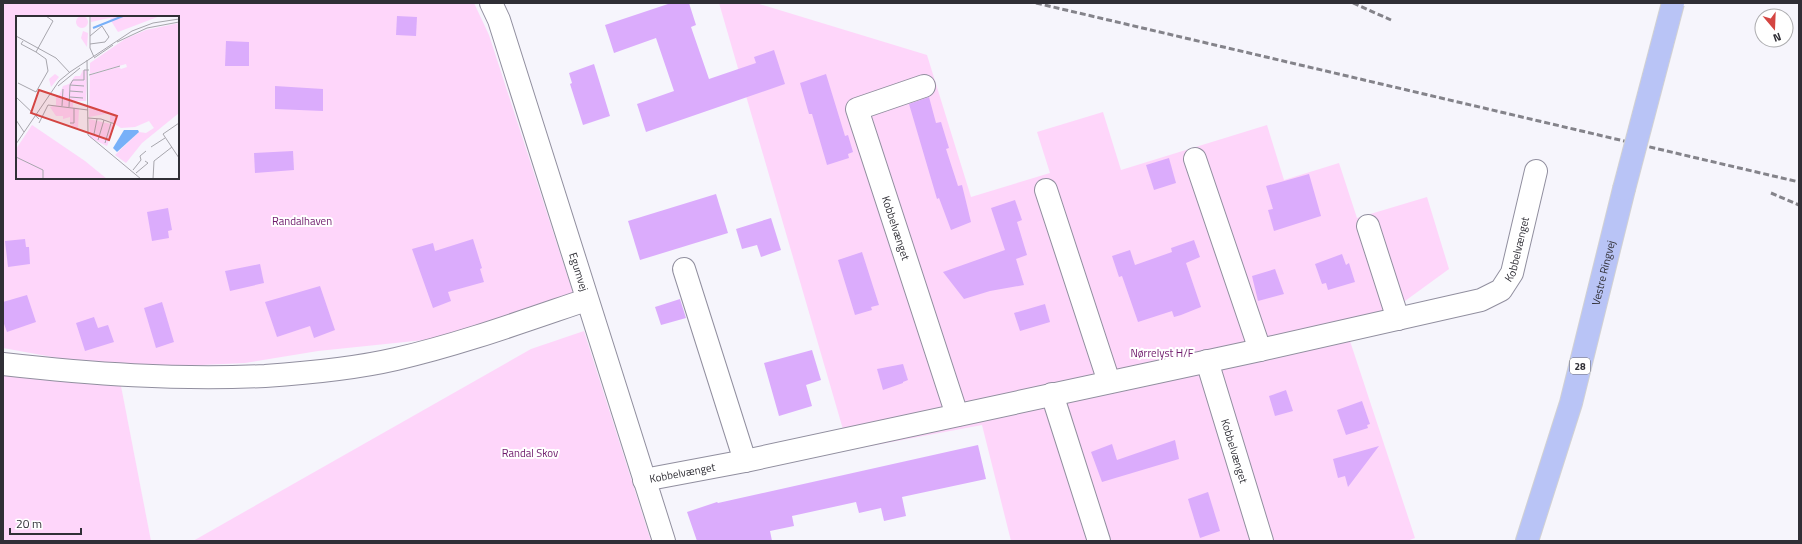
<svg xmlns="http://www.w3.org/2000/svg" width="1802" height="544" font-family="'Titillium Web',sans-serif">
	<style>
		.green { fill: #fed6fa; fill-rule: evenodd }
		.building { fill: #dbacfc }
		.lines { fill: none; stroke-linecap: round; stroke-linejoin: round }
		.minor-casing { stroke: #918f9f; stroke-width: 24 }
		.major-casing { stroke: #d1d1d3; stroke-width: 24 }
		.minor { stroke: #fff; stroke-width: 22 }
		.major { stroke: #b9c4f6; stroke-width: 22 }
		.rail { stroke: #84838a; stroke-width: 3; stroke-dasharray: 6 3; stroke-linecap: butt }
		.major-bridge-casing { stroke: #d1d1d3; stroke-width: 24; stroke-linecap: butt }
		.major-bridge { stroke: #b9c4f6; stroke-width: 22 }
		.labels { text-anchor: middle; stroke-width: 4; stroke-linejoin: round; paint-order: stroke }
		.shield { fill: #fff; stroke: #6e6d72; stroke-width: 1 }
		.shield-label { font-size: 10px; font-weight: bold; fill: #302f36 }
		.park-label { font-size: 11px; fill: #6e1a6b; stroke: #fff }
		.street-label { font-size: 11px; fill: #302f36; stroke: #fff }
		.inset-river { fill: none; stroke: #77b0f8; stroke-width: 2 }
		.inset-road { fill: none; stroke: #a7a6ad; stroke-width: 1 }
		.view { fill: #d44542; fill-opacity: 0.15; stroke: #d44542; stroke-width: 2 }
		.inset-edge { fill: none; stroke: #302f36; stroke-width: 2 }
	</style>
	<rect width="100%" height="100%" fill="#f6f5fc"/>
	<g class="green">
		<path d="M3,3H474L489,35L573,293L463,336L318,351L245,363L159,367L80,362L3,348ZM17,17H178V178H17Z"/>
		<path d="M719,3H756L927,55L971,197L1050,173L1037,132L1103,112L1121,170L1267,125L1284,180L1339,163L1357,218L1427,197L1449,269L1350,341L1415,538L1407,541H1011L982,425L849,450Z"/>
		<path d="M584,331L651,541H193L531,349Z"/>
		<path d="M3,367L121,386L151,541H3Z"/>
	</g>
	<g class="building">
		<path d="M671,3H689L696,25L691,27L709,79L756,63L754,57L774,50L785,84L646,132L637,104L674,91L656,38L614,53L605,25Z"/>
		<path d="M397,16L417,17L416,36L396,35Z"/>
		<path d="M226,41L249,42V66H225Z"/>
		<path d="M594,64L610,116L583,125L570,84L572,83L569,73Z"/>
		<path d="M826,74L845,136L848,135L853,152L848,154L849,158L827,165L812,114H809L800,83Z"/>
		<path d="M275,86L323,89V111L275,109Z"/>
		<path d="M929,97L936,123L941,122L949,148L946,149L958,186L962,185L971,222L951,230L939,198L937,199L909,104Z"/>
		<path d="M293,151L294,170L255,173L254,153Z"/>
		<path d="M1169,158L1176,183L1154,190L1146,165Z"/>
		<path d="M1309,174L1321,216L1274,231L1268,210L1273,209L1266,186Z"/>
		<path d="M716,194L728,233L640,260L628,221Z"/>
		<path d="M1015,200L1022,220L1017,222L1027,255L1016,259L1024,285L990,291L964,299L943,272L1005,250L991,208Z"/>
		<path d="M168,208L172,230L168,231L169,238L152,241L147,212Z"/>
		<path d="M771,218L781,250L761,257L757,245L742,249L736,229Z"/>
		<path d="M25,239L26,247H29L30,264L8,267L5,241Z"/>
		<path d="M473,239L482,268L480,269L484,282L448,292L451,301L433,308L412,249L433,243L435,251Z"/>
		<path d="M1194,240L1200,257L1186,263L1201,307L1181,315L1174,317L1172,311L1138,322L1122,276L1119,277L1112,256L1130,250L1135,265L1172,252L1171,248Z"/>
		<path d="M862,252L879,305L871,307L872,310L855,315L838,260Z"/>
		<path d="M1342,254L1346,265L1349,263L1355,282L1328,290L1326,283L1322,284L1315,264Z"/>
		<path d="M260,264L264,283L230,291L225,271Z"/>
		<path d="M1275,269L1284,294L1258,301L1252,276Z"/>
		<path d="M320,286L335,330L314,338L310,326L277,337L265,302Z"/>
		<path d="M27,295L36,322L7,332L3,321V302Z"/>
		<path d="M680,299L686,318L661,325L655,307Z"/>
		<path d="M162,302L174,342L156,348L144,308Z"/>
		<path d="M1045,304L1050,322L1020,331L1014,313Z"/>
		<path d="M94,317L98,328L108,325L114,342L85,351L76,323Z"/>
		<path d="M812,350L821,380L806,385L812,406L779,416L764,363Z"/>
		<path d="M903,364L908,380L903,382V383L883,390L877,369Z"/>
		<path d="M1286,390L1293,411L1275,416L1269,396Z"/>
		<path d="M1362,401L1370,424L1367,425L1368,428L1346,435L1337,410Z"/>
		<path d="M1175,440L1179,459L1102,482L1091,452L1112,444L1117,460Z"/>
		<path d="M978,445L986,479L902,497L906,516L884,521L881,508L859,513L856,502L792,516L794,526L770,531L772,541H697L687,512L717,502L718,503Z"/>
		<path d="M1379,446L1348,487L1345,476L1338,478L1333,459Z"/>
		<path d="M1208,492L1220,531L1200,538L1188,499Z"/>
	</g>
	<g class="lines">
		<defs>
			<g id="minor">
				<path id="s1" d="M491,3L499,20L664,541"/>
				<path id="s2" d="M924,86L857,109L957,415"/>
				<path d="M1195,159L1260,350"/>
				<path d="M1046,190L1109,382"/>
				<path d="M1368,226L1398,319"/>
				<path d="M684,269L745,461"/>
				<path id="s3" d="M1207,361L1262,541"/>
				<path d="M3,364C92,374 175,380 265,376C309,373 353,369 396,359C461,344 524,321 586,300"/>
				<path d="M1052,394L1099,541"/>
				<path id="s4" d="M644,480L745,461L1260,350L1481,300L1501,290L1512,273L1536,171"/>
			</g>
			<g id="major">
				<path id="s5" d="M1527,541L1571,403L1624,189"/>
			</g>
		</defs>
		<use href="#minor" class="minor-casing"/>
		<use href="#major" class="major-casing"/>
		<use href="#minor" class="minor"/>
		<use href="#major" class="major"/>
		<g class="rail">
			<path d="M1036,3L1799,182"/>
			<path d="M1353,3L1391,20"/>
			<path d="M1771,193L1799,205"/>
		</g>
		<defs>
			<path id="major-bridge" d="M1624,189L1673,3"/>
		</defs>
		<use href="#major-bridge" class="major-bridge-casing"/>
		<use href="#major-bridge" class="major-bridge"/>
	</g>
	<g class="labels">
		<rect class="shield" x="1570" y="358" width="20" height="16" rx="3"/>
		<g class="shield-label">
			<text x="1580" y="370">28</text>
		</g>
		<g class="park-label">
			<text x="302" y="225">Randalhaven</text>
			<text x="1162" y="357">Nørrelyst H/F</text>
			<text x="530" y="457">Randal Skov</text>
		</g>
		<g class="street-label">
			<text dy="4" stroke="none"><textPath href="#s2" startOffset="196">Kobbelvænget</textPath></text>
			<text dy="4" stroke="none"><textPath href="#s4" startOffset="923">Kobbelvænget</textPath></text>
			<text dy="4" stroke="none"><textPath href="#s1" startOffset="283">Egumvej</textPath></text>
			<text dy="4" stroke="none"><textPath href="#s5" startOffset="279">Vestre Ringvej</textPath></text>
			<text dy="4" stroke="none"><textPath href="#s3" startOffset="94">Kobbelvænget</textPath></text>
			<text dy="4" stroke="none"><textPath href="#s4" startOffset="39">Kobbelvænget</textPath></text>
		</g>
	</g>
	<g transform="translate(16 16)">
		<rect width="163" height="163" fill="#f6f5fc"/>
		<path d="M60 6a6 6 0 1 1 12 0a6 6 0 1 1-12 0ZM75,0H144L102,16L94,3L98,1L75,6ZM163,7V97L126,127L110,147L99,139L123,116L130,117L138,112L133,105L119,111L105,112L94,105V97L73,101L74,59L103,51L105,53L111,51L110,48L74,58V47L109,23L130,14ZM67,15L72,17L71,31L65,22ZM67,54H71L70,85H57V91L63,92L62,114L54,108V101L47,103V100H40L34,91L40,89V80H43L47,70L53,68L59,60H64ZM39,58L43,61L35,71L33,63ZM73,103L99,109L91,130L74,122ZM16,109L69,145L91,163H0V133Z" fill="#fed6fa"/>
		<path d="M108,114H122L123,116L101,136L97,132Z" fill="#77b0f8"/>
		<path class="inset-river" d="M77,12L107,0"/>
		<path class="inset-road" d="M74,0V32L78,41M0,20L40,42L54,57M7,25L5,28L20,36M101,26L131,12L163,6M74,28L89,26L93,21L86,10L74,20M78,42L97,29M71,44L72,119L125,163M73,59L104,50M2,67L20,76L32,55L30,43L20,36L37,5L30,0M54,69L57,64H68V54H73M42,70L64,52M54,75L67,76M0,81L23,103M54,81L67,82M46,90L47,73M53,91L54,69L68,70M72,102L85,103L99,108M0,104L8,116M23,107L32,89L72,94M54,107H58V92M163,107L147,118L163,142M78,118L81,103M82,124L88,104M89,127L95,107M0,128L43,65L54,56L116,15L137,7L163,3M135,131L149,122M0,141L27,154V163M117,154L125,144L124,140L130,135M120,157L132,147L129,145M137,163L138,145L156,131"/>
		<path class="view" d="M23,74L101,100L93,124L15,97Z"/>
		<rect width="163" height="163" class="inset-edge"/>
	</g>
	<rect width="1802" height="544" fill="none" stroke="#302f36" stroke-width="8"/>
	<g transform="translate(1774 28) rotate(161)"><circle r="19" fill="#ffffff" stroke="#acacaf"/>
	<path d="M0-3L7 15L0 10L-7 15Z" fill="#d44542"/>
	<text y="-6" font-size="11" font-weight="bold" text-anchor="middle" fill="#302f36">N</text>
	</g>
	<path d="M10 528v6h71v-6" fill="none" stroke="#302f36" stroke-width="2"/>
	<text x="16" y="528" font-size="12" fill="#302f36" stroke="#ffffff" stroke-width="3" paint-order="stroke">20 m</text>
</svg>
